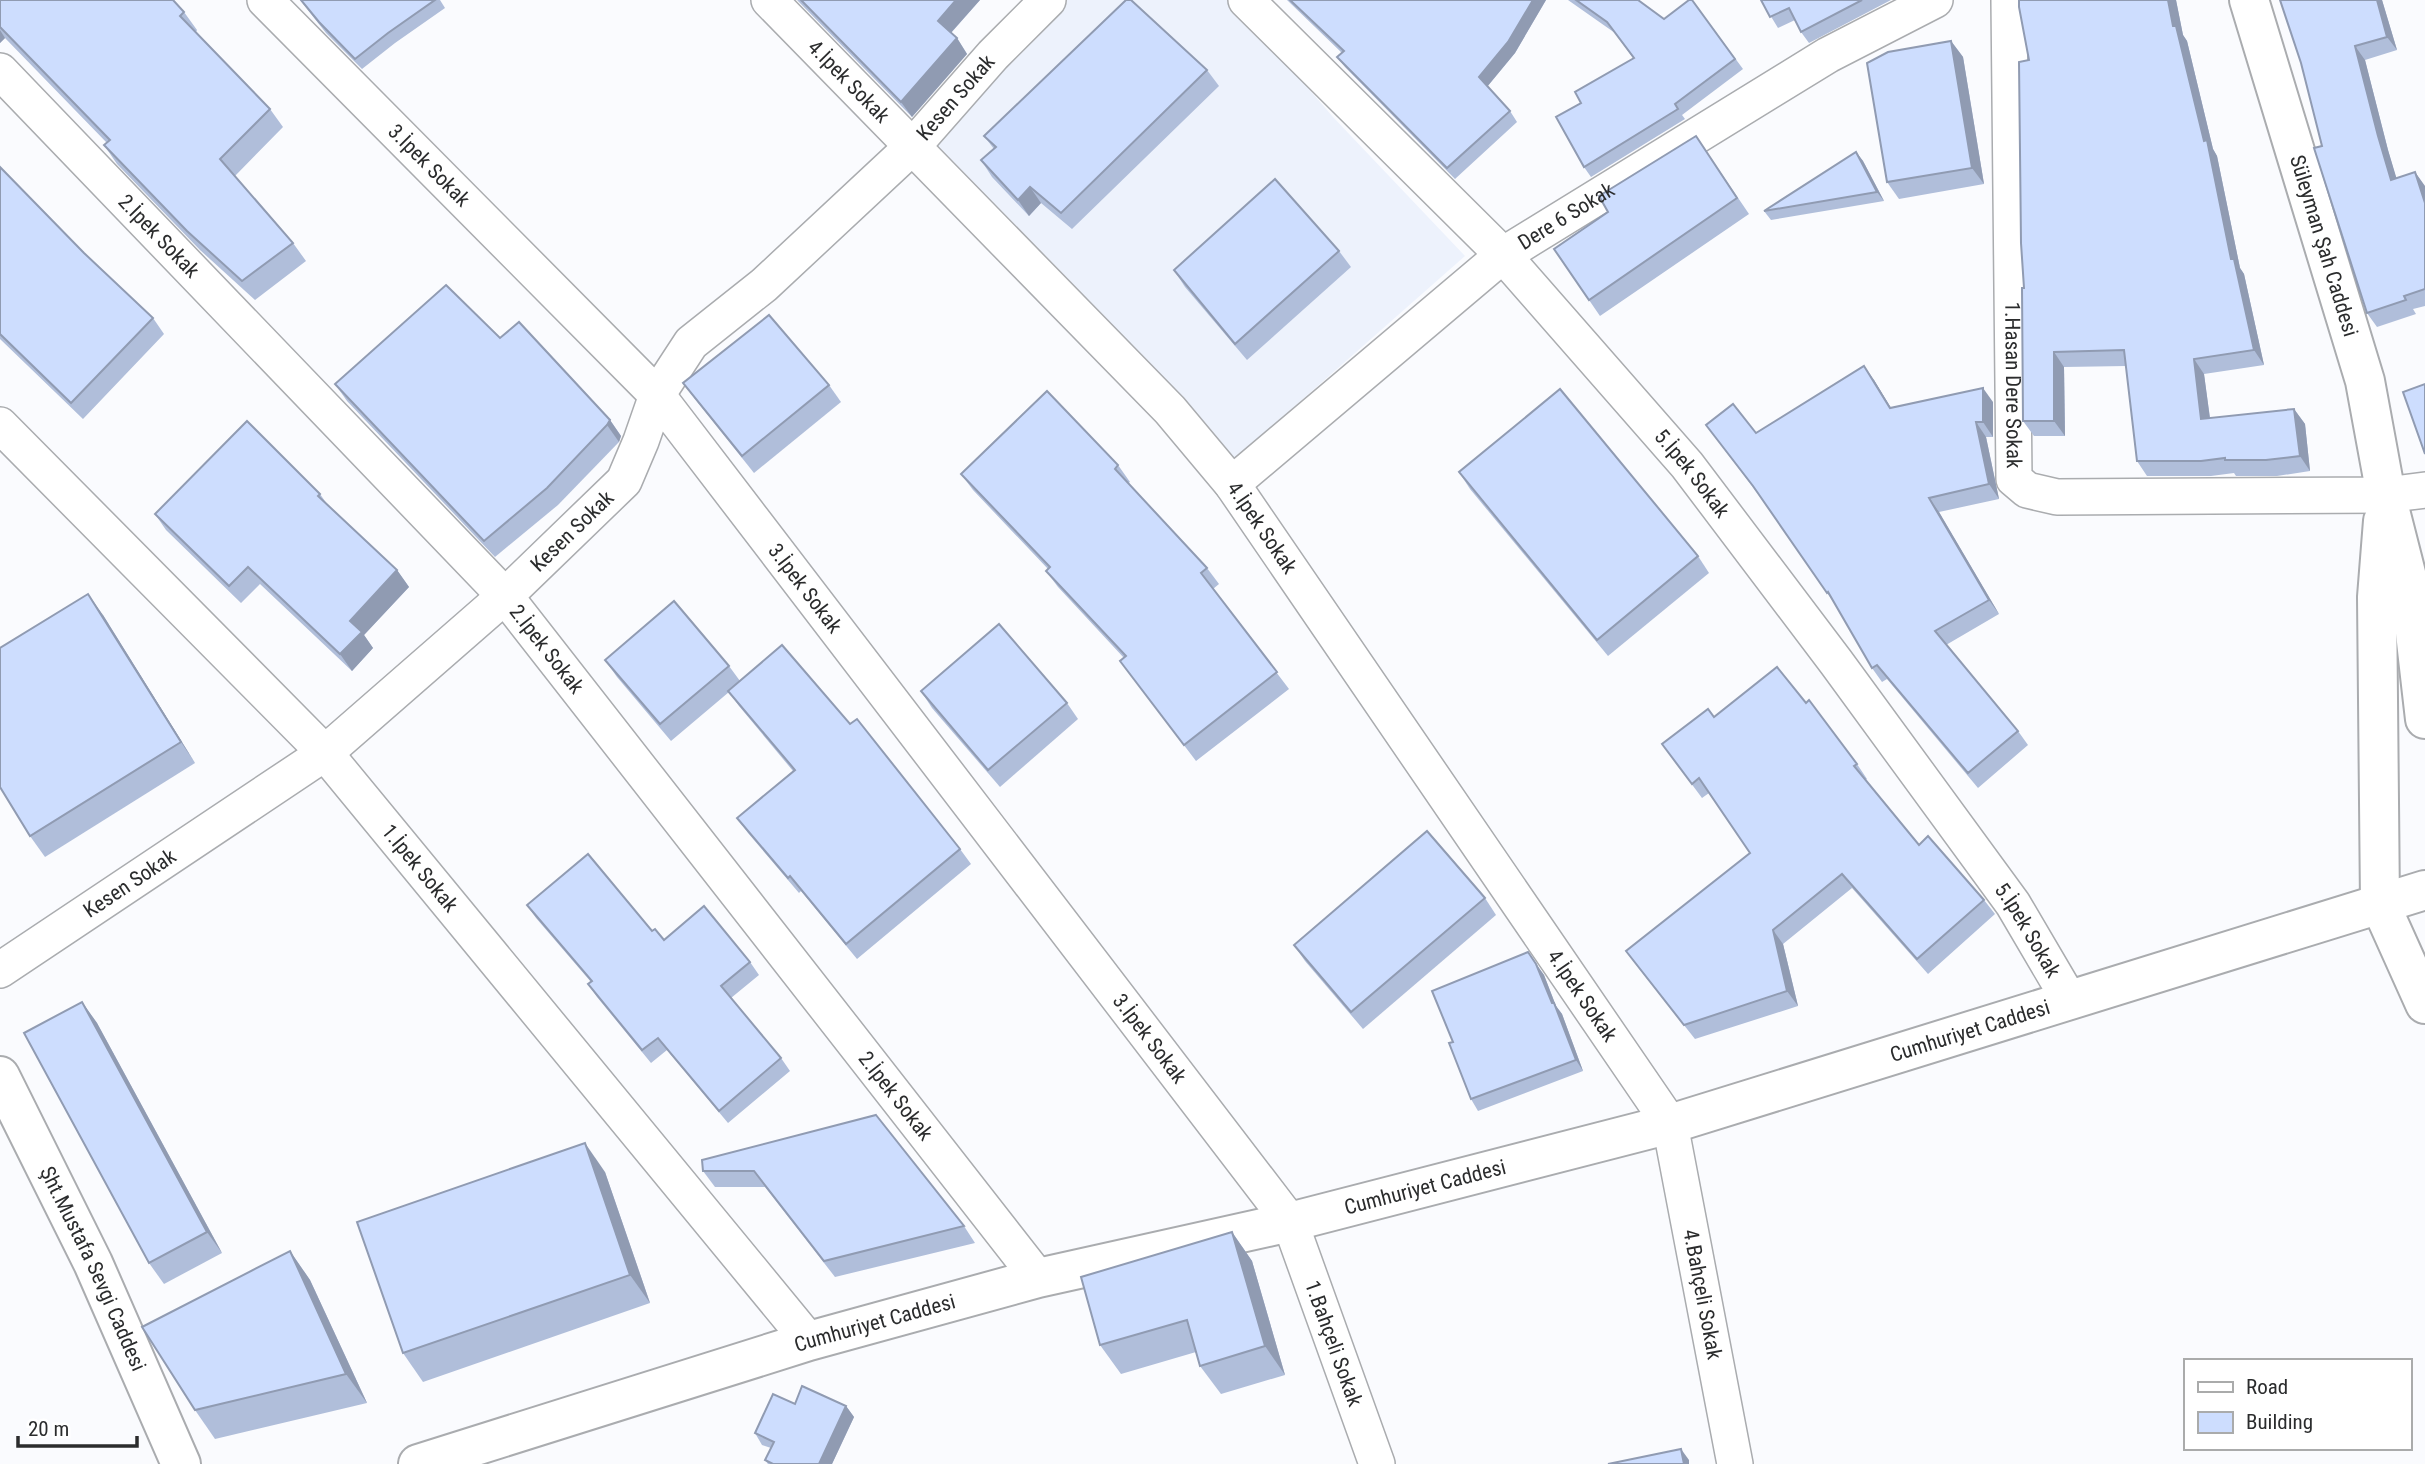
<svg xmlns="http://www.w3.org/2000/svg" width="2425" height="1464" font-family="'Roboto Condensed',sans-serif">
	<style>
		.built { fill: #edf2fc }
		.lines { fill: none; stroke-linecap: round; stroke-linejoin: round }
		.minor-casing { stroke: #aaacaf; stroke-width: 38 }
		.tertiary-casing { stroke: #aaacaf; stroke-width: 42 }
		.secondary-casing { stroke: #aaacaf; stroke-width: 42 }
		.primary-casing { stroke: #aaacaf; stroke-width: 42 }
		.minor { stroke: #fff; stroke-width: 35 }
		.tertiary { stroke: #fff; stroke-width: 38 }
		.secondary { stroke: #fff; stroke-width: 38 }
		.primary { stroke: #fff; stroke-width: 38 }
		.wall { fill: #b0beda }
		.shaded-wall { fill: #909bb2 }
		.building { fill: #cdddfe; stroke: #909bb2; stroke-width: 2 }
		.labels { text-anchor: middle; stroke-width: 7; stroke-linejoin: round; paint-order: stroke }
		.street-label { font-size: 21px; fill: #2b2c2d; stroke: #fff }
	</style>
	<rect width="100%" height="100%" fill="#fafbfe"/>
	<path class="built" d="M1048,0H1232L1333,117L1465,256L1235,459L1100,322L908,140Z"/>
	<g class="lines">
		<defs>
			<g id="minor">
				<path id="s1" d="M265,0L657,395L1290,1222L1377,1464"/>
				<path id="s2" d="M769,0L1170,410L1232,484L1670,1124L1735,1464"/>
				<path id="s3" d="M1246,0L1503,255L1687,465L1836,662L2013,904L2070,1001"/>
				<path id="s4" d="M2009,0L2014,479L2027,490L2057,497L2386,495L2425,490"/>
				<path id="s5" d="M0,71L505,596L1038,1278"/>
				<path id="s6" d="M0,425L325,753L809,1341"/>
				<path id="s7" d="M1232,484L1503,255L1828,55L1935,0"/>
				<path id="s8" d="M0,970L325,753L505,596L624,481L641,441L657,395L691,343L764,285L913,146L993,55L1048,0"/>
			</g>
			<g id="tertiary">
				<path id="s9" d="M2249,0L2365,381L2386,495L2410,589L2425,719"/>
				<path d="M2383,521L2377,597L2380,904L2425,1004"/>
			</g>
			<g id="secondary">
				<path id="s10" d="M418,1464L809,1341L1038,1278L1290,1222L1670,1124L2425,890"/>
			</g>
			<g id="primary">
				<path id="s11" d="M0,1076L93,1263L181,1464"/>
			</g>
		</defs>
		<use href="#minor" class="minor-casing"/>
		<use href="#tertiary" class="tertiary-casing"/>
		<use href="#secondary" class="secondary-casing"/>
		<use href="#primary" class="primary-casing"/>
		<use href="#minor" class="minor"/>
		<use href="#tertiary" class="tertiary"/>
		<use href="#secondary" class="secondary"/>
		<use href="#primary" class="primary"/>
	</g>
	<g class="wall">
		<path d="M0,0L184,12L197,30L196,32L270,109L283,127L235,176L293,243L306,261L255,300L200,250L117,164L104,145L107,143L5,38L0,43Z"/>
		<path d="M300,0H440L445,8L395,43L362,69L326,33Z"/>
		<path d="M797,0H980L951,33L957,38L967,54L912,117Z"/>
		<path d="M1287,0H1546L1515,53L1487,87L1510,111L1517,122L1455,179L1345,67L1337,57L1342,53Z"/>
		<path d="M1568,0H1638L1664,19L1692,0L1743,69L1682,115L1685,119L1591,177L1584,167L1581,103L1633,58L1615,33Z"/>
		<path d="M1761,0H1891L1809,43L1801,32L1795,20L1778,28Z"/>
		<path d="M2019,0H2176L2183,35L2187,41L2213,149L2217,156L2240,268L2244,274L2264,365L2204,374L2210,418L2294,409L2305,424L2310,471L2277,476H2236L2234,473L2211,476H2147L2137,461L2126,366L2064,367L2065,436H2034L2023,421L2029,60Z"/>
		<path d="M2382,0L2397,50L2365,60L2388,150L2396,178L2415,172L2425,187V306L2413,309L2416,314L2377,327L2367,313L2301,63Z"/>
		<path d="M1951,41L1963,57L1984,184L1899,199L1887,182Z"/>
		<path d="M1207,70L1219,86L1072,229L1041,203L1029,216L992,177L981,160L994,149L984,136Z"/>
		<path d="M1696,136L1749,214L1600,316L1554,249L1608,212Z"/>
		<path d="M1856,152L1863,161L1884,201L1771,220L1764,211Z"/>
		<path d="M0,167L84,253L153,318L164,334L83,419L0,339Z"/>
		<path d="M1339,251L1351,267L1247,360L1185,287L1174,270Z"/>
		<path d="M500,338L610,420L621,436L619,442L558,505L495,557L347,401L335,384Z"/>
		<path d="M1874,380L1891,408L1993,402V437H1986L1999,499L1939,512L1999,614L1946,645L2018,731L2028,745L1978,788L1887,679L1882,682L1872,668L1837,607L1761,498L1706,425L1756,433Z"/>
		<path d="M683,383L829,385L841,402L754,473L695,399Z"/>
		<path d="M1118,465L1130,482L1128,483L1207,568L1219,584L1213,589L1289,689L1196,761L1120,661L1124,658L1058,587L1046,571L1048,569L973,490L961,474Z"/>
		<path d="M1459,472L1698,556L1709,573L1608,656L1470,489Z"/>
		<path d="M320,494L329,507L397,570L409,587L364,635L373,648L352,671L260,584L241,603L166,530L155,514Z"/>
		<path d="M103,615L195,763L45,857L30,836Z"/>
		<path d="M605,660L729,666L740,681L850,724L960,849L971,864L857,959L801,891L799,893L748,833L737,818L793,771L739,706L729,692L671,741L617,677Z"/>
		<path d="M921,691L1067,703L1078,719L1000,787L932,708Z"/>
		<path d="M1714,717L1857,764L1867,779L1865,780L1919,845L1984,900L1995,914L1928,974L1852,888L1783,944L1798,1006L1695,1039L1637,966L1626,951L1750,853L1709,793L1702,798L1662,744Z"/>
		<path d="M1485,898L1496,915L1363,1029L1305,961L1294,945Z"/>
		<path d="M527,905L652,931L664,940L750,962L759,975L731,998L781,1058L790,1071L728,1123L667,1050L651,1063L597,997L588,984L591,982L536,918Z"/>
		<path d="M1528,952L1544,975L1556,1006L1562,1014L1583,1071L1478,1111L1471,1099L1453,1042Z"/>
		<path d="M82,1002L97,1023L222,1253L164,1284L149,1263Z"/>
		<path d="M876,1115L964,1226L975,1243L835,1277L765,1187H715L703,1171Z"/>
		<path d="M605,1172L650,1303L423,1382L403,1353Z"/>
		<path d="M1232,1232L1252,1261L1285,1375L1221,1394L1200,1366L1196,1352L1121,1374L1100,1345Z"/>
		<path d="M290,1251L310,1280L367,1403L215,1439L195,1410Z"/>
		<path d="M795,1404L846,1406L854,1417L832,1464H768L765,1460L771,1448L762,1445L755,1433Z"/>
	</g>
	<g class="shaded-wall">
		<path d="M956,0H980L948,36L938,21Z"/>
		<path d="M1533,0H1546L1515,53L1486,88L1479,77Z"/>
		<path d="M2168,0H2176L2183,35L2187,41L2213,149L2217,156L2240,268L2244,274L2264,365L2254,350L2231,259L2204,141L2173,26Z"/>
		<path d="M2377,0H2382L2397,50L2387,37Z"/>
		<path d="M0,30L5,38L0,43Z"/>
		<path d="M957,38L967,54L912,117L901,102Z"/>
		<path d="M1951,41L1963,57L1984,184L1972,168Z"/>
		<path d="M2355,46L2365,60L2388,150L2401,193L2391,180L2378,136Z"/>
		<path d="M1856,152L1863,161L1884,201L1877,192Z"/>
		<path d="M2415,172L2425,186V203Z"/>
		<path d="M1030,187L1041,203L1029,216L1018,200Z"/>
		<path d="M2054,352L2064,367L2065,436L2054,421Z"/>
		<path d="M2194,359L2204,374L2212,434L2201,419Z"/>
		<path d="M1864,366L1874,380L1900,423L1890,408Z"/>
		<path d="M1983,388L1993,402V437L1983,422Z"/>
		<path d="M2294,409L2305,424L2310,471L2300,456Z"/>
		<path d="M610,420L621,436L619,442L607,425Z"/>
		<path d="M1976,422L1986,437L1999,499L1989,484Z"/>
		<path d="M1929,498L1939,512L1999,614L1989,600Z"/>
		<path d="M397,570L409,587L364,635L373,648L352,671L340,654L350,621Z"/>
		<path d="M88,594L103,615L195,763L181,742Z"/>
		<path d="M1773,930L1783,944L1798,1006L1787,991Z"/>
		<path d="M1536,964L1544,975L1556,1006L1562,1014L1583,1071L1576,1060Z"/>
		<path d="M82,1002L97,1023L222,1253L207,1232Z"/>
		<path d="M585,1143L605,1172L650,1303L630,1275Z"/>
		<path d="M1232,1232L1252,1261L1285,1375L1265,1346Z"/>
		<path d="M290,1251L310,1280L367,1403L346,1374Z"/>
		<path d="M846,1406L854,1417L832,1464H819Z"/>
		<path d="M1681,1449L1689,1460V1464H1684Z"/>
	</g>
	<g class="building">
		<path d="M0,0H173L184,12L180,16L270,109L220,159L293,243L242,281L187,231L104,145L110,140L0,27Z"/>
		<path d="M301,0H435L388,33L355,59L319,22Z"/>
		<path d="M801,0H956L938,21L957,38L901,102Z"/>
		<path d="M1126,0H1131L1207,70L1061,213L1030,187L1018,200L981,160L996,147L984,136Z"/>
		<path d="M1290,0H1533L1508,42L1479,77L1510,111L1447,168L1337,57L1344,51Z"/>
		<path d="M1576,0H1638L1664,19L1689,0H1692L1735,59L1675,104L1678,109L1584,167L1556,117L1581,103L1575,92L1634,58L1607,22Z"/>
		<path d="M1761,0H1862L1801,32L1789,8L1770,17Z"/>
		<path d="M2019,0H2168L2173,26H2176L2204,141L2207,140L2231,259H2234L2254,350L2194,359L2201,419L2294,409L2300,456L2266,460H2225V458L2201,461H2137L2124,350L2054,352V421H2023L2022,288H2024L2021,243L2019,62L2029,60L2019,7Z"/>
		<path d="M2280,0H2377L2387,37L2355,46L2378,136L2391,180L2415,172L2425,203V289L2404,296L2406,300L2367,313L2314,148L2322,146L2301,63Z"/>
		<path d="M1951,41L1972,168L1887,182L1867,63L1888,52Z"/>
		<path d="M1696,136L1737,198L1589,300L1554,249L1608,212L1599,196Z"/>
		<path d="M1856,152L1877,192L1764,211Z"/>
		<path d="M0,167L84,253L153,318L71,403L0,334Z"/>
		<path d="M1275,179L1339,251L1235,344L1174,270Z"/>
		<path d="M446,285L500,338L519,322L610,420L607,425L547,488L484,541L335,384Z"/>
		<path d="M769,315L829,385L742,456L683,383Z"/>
		<path d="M1864,366L1890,408L1983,388V422H1976L1989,484L1929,498L1989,600L1935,631L2018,731L1968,773L1877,665L1872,668L1828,592L1827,593L1753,486L1706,425L1733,404L1756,433Z"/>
		<path d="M2425,384V454L2403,392Z"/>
		<path d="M1560,389L1698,556L1597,640L1459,472Z"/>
		<path d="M1047,391L1118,465L1115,469L1207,568L1201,573L1277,672L1184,745L1120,661L1126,656L1046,571L1050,567L961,474Z"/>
		<path d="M247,421L320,494L318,496L397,570L350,621L362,632L340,654L248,567L229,586L155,514Z"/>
		<path d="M88,594L181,742L30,836L0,787V648Z"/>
		<path d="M674,601L729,666L660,724L605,660Z"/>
		<path d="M999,624L1067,703L988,770L921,691Z"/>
		<path d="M782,645L850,724L857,719L960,849L846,944L790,876L788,878L737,818L795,770L728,691Z"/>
		<path d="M1777,667L1806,703L1809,700L1857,764L1854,766L1919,845L1928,836L1984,900L1917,959L1842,874L1773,930L1787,991L1684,1025L1626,951L1750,853L1699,778L1692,784L1662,744L1708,709L1714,717Z"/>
		<path d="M1427,831L1485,898L1351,1012L1294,945Z"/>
		<path d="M588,854L652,931L655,929L664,940L704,906L750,962L721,986L781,1058L719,1111L658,1038L642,1050L588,984L592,981L527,905Z"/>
		<path d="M1528,952L1536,964L1552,1003H1554L1576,1060L1471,1099L1449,1043L1453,1042L1432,991Z"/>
		<path d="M82,1002L207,1232L149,1263L24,1033Z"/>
		<path d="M876,1115L964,1226L824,1261L754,1171H703L702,1160Z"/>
		<path d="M585,1143L630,1275L403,1353L357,1222Z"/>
		<path d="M1232,1232L1265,1346L1200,1366L1187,1320L1100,1345L1081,1277Z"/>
		<path d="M290,1251L346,1374L195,1410L142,1327Z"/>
		<path d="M802,1386L846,1406L819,1464H773L765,1460L774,1442L755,1433L773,1394L795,1404Z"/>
		<path d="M1681,1449L1684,1464H1608Z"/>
	</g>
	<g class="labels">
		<g class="street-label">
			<text dy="7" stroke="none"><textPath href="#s2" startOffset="114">4.İpek Sokak</textPath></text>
			<text dy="7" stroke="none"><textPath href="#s8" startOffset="1311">Kesen Sokak</textPath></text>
			<text dy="7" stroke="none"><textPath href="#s1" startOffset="233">3.İpek Sokak</textPath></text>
			<text dy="7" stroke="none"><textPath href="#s7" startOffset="429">Dere 6 Sokak</textPath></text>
			<text dy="7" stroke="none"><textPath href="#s5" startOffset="229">2.İpek Sokak</textPath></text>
			<text dy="7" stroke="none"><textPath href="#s9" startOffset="257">Süleyman Şah Caddesi</textPath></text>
			<text dy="7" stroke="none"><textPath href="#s4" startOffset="385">1.Hasan Dere Sokak</textPath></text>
			<text dy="7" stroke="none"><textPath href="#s3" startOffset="651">5.İpek Sokak</textPath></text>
			<text dy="7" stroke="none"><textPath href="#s2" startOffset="723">4.İpek Sokak</textPath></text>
			<text dy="7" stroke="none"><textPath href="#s8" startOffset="723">Kesen Sokak</textPath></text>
			<text dy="7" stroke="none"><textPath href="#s1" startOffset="800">3.İpek Sokak</textPath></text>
			<text dy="7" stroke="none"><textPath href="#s5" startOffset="796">2.İpek Sokak</textPath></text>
			<text dy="7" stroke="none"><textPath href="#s6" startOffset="611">1.İpek Sokak</textPath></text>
			<text dy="7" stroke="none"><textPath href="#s8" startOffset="156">Kesen Sokak</textPath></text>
			<text dy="7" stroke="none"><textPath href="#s3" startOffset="1218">5.İpek Sokak</textPath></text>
			<text dy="7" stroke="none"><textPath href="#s2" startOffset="1290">4.İpek Sokak</textPath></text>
			<text dy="7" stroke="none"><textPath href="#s10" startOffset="1612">Cumhuriyet Caddesi</textPath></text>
			<text dy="7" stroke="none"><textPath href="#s1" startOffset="1367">3.İpek Sokak</textPath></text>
			<text dy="7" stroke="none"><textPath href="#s5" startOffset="1363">2.İpek Sokak</textPath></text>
			<text dy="7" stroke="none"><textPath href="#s10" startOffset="1045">Cumhuriyet Caddesi</textPath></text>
			<text dy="7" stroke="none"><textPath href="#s11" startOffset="214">Şht.Mustafa Sevgi Caddesi</textPath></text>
			<text dy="7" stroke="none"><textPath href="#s2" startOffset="1619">4.Bahçeli Sokak</textPath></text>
			<text dy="7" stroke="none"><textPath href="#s10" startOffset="478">Cumhuriyet Caddesi</textPath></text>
			<text dy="7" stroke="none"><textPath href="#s1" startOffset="1727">1.Bahçeli Sokak</textPath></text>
		</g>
	</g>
	<rect x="2184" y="1359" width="228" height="91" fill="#ffffff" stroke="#aaabab" stroke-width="2"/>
	<rect x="2198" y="1382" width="35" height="10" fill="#ffffff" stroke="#aaabab" stroke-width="2"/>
	<text x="2246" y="1394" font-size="21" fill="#2b2c2d">Road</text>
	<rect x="2198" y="1412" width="35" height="21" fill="#cdddfe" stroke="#aaabab" stroke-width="2"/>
	<text x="2246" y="1429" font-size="21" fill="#2b2c2d">Building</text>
	<path d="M18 1436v10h119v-10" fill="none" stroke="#2b2c2d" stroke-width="3.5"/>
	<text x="28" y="1436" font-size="21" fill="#2b2c2d" stroke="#ffffff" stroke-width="5" paint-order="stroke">20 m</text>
</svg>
